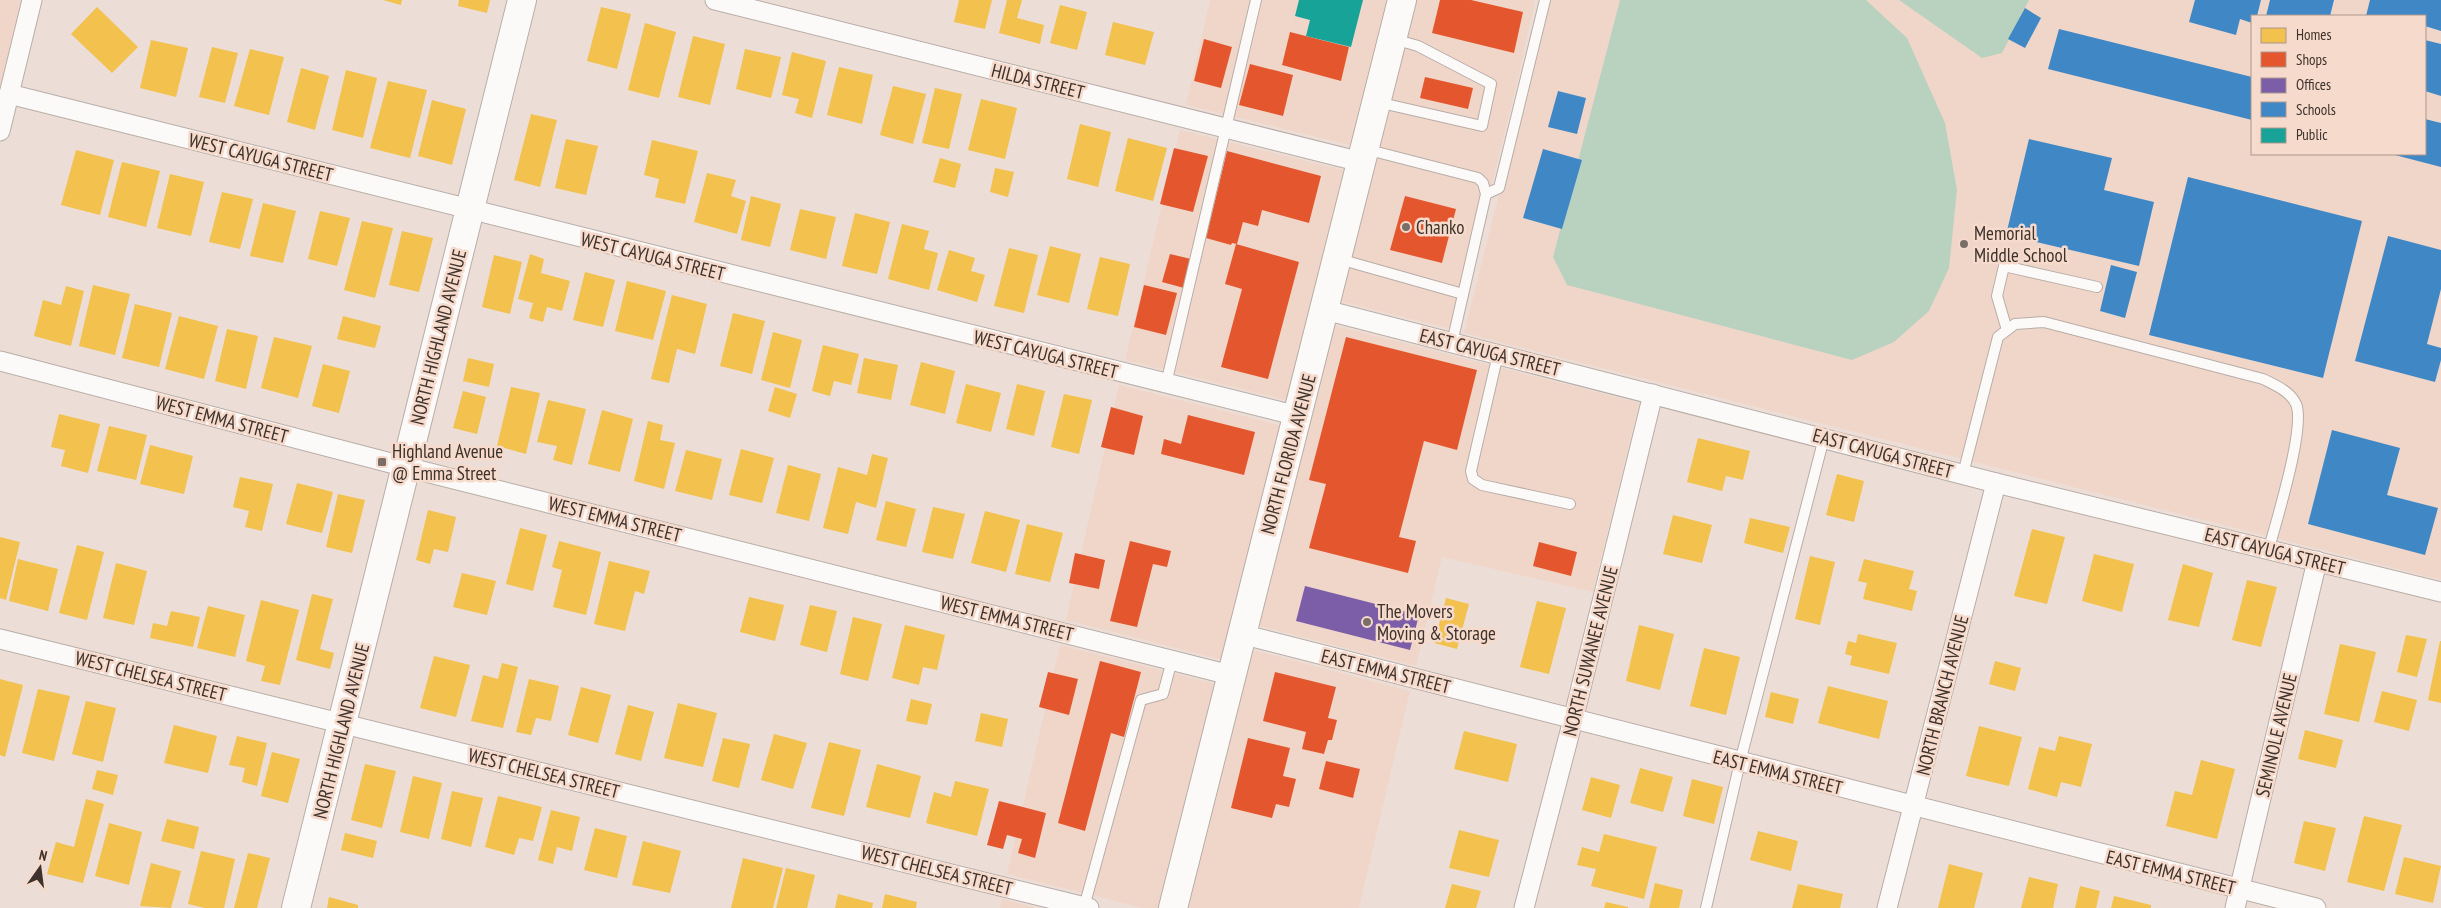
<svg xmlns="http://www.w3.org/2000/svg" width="2441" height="908" font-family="'PT Sans Narrow',sans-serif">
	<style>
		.built { fill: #f0d6c9; fill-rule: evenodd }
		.green { fill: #b8d2bf }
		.homes { fill: #f2c14e }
		.shops { fill: #e4572e }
		.offices { fill: #7b5ea7 }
		.schools { fill: #3f88c5 }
		.public { fill: #17a398 }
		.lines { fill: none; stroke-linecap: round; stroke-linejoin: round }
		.service-casing { stroke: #b8ada7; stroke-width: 12 }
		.minor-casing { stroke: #b8ada7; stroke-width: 21 }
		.primary-casing { stroke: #b8ada7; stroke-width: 30 }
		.service { stroke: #fcfaf9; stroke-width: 10 }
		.minor { stroke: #fcfaf9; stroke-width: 19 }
		.primary { stroke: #fcfaf9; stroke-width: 28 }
		.poi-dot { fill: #7a6e68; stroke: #f6dacc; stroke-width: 2 }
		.labels { text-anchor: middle; stroke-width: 5; stroke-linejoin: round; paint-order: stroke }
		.street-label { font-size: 19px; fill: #3d322c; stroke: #f6dacc }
		.poi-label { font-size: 19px; fill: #3d322c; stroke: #f6dacc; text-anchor: start }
	</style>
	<rect width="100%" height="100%" fill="#ecded6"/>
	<g class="built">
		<path d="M0,0H21L0,86Z"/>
		<path d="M1210,0H1390L1353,146L1186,105Z"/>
		<path d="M1413,0H1535L1517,84L1455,330L1339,301Z"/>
		<path d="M1548,0H2441V580L1464,333ZM2252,16H2425V154H2252Z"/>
		<path d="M1180,130L1347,171L1290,401L1125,360Z"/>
		<path d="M1333,325L1639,403L1593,592L1442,557L1416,666L1255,625Z"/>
		<path d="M1119,385L1283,426L1223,660L1066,620Z"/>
		<path d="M1060,645L1216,684L1161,908H1143L1007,874Z"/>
		<path d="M1249,649L1410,691L1359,908H1185Z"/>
		<path d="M1002,899L1037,908H1000Z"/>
	</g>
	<g class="green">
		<path d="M1620,0H1866L1907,38L1945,123L1957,190L1949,268L1929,311L1894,342L1852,360L1567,285L1553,257Z"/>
		<path d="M1899,0H2029L2002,53L1982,58Z"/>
	</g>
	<g class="homes">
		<path d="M383,0H402L401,5Z"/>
		<path d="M459,0H490L487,13L458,6Z"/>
		<path d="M959,0H992L985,29L954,22Z"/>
		<path d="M1007,0H1022L1017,18L1044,25L1040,44L999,33Z"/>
		<path d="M1060,5L1087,12L1077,50L1050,43Z"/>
		<path d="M97,7L138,47L112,73L71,34Z"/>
		<path d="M601,7L631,14L617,69L587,61Z"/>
		<path d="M1113,22L1154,32L1145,65L1105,55Z"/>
		<path d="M645,23L676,32L659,98L628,90Z"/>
		<path d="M693,36L725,44L710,105L678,97Z"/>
		<path d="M151,40L188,48L176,97L140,88Z"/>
		<path d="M212,47L238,53L225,103L199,97Z"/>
		<path d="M250,49L284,57L269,115L234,106Z"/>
		<path d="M745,49L781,57L771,98L736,89Z"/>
		<path d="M792,52L826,61L812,118L795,113L799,99L782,95Z"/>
		<path d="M839,67L873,75L862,124L827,115Z"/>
		<path d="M301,68L329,76L315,130L287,122Z"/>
		<path d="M346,70L377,78L363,138L332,130Z"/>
		<path d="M388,81L427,90L410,158L370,148Z"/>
		<path d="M893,86L926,94L913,144L880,135Z"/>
		<path d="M935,88L962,94L949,149L922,143Z"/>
		<path d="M981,99L1017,108L1005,159L968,150Z"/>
		<path d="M432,100L466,109L452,165L418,156Z"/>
		<path d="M531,114L557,120L540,187L514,180Z"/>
		<path d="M1080,124L1111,132L1098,187L1067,179Z"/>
		<path d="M1128,138L1167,148L1153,201L1115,191Z"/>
		<path d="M566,139L598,146L586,195L555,188Z"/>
		<path d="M652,140L698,151L685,204L655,197L659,179L644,175Z"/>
		<path d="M76,150L114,160L100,215L61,205Z"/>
		<path d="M940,158L961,164L955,188L933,182Z"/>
		<path d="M122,162L160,171L146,227L108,217Z"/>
		<path d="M995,168L1014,172L1008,197L990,192Z"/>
		<path d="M707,173L736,180L731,196L746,201L737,234L694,222Z"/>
		<path d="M170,174L204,182L191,236L157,228Z"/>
		<path d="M222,192L253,199L240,249L209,242Z"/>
		<path d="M751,196L781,204L770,247L741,240Z"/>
		<path d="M263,203L296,211L283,263L250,256Z"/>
		<path d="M800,209L836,217L826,259L790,250Z"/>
		<path d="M320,211L350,218L337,266L308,259Z"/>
		<path d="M855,213L890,222L877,274L842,266Z"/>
		<path d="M362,221L393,228L375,298L344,290Z"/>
		<path d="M902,224L929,231L924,249L938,253L929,290L888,279Z"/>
		<path d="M402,231L433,238L419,292L389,285Z"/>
		<path d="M1050,246L1081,254L1069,303L1037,295Z"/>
		<path d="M1009,248L1038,255L1024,313L994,306Z"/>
		<path d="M949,250L975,258L971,271L985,275L977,302L937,290Z"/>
		<path d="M530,254L544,259L541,273L570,281L562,311L547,307L543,322L529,318L533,303L518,299Z"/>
		<path d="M494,255L522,262L510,314L482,307Z"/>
		<path d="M1100,257L1130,264L1118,316L1087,309Z"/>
		<path d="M585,272L615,280L603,327L573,320Z"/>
		<path d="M627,281L666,291L653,340L615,331Z"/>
		<path d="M93,285L130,294L115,355L79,346Z"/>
		<path d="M66,286L84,291L71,346L34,336L43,300L61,305Z"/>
		<path d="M672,295L707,304L695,354L677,349L669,383L651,379Z"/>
		<path d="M135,304L172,313L159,367L122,358Z"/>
		<path d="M733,313L765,321L752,374L720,366Z"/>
		<path d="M179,316L218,326L204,379L165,369Z"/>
		<path d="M343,316L381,326L375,348L337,339Z"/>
		<path d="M227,329L258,336L246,389L215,381Z"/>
		<path d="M773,332L802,340L790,388L761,380Z"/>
		<path d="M274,337L312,346L298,398L261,388Z"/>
		<path d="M823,345L859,354L851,385L834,381L830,396L812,391Z"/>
		<path d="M468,358L494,364L489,387L463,381Z"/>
		<path d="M864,358L898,365L891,400L857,393Z"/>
		<path d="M921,362L955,371L945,414L910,405Z"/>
		<path d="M323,364L350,371L339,413L312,406Z"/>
		<path d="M966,384L1001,393L991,432L956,423Z"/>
		<path d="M1017,384L1045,391L1034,436L1006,429Z"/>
		<path d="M511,387L540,393L526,454L497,446Z"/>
		<path d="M775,387L797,394L790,418L768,411Z"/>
		<path d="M463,391L486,397L477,434L453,428Z"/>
		<path d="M1064,394L1092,400L1079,454L1051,447Z"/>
		<path d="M548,400L586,409L572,465L553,460L557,446L537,442Z"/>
		<path d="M602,410L633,419L620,472L588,464Z"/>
		<path d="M59,414L100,424L88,473L61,466L65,450L51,447Z"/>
		<path d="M648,421L663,425L660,440L675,443L664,489L634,481Z"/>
		<path d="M109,426L147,435L136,480L97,471Z"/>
		<path d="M1698,438L1750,451L1743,480L1726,476L1722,491L1687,482Z"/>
		<path d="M150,445L193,456L184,494L140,484Z"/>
		<path d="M741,449L774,458L762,503L729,495Z"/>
		<path d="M686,450L722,459L712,500L675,491Z"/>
		<path d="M872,454L888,458L876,508L856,502L848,534L823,528L838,467L867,475Z"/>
		<path d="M788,465L821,474L809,521L776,513Z"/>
		<path d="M1837,474L1864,481L1854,522L1826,515Z"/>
		<path d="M240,477L273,484L262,531L245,527L249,511L233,507Z"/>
		<path d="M297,483L333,492L322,533L286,524Z"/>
		<path d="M338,494L365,500L352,553L326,547Z"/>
		<path d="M886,501L916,509L906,547L876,540Z"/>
		<path d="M933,507L965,514L953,559L922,552Z"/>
		<path d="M428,510L456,517L448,552L434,549L430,564L416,560Z"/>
		<path d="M985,511L1020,520L1006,572L971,563Z"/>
		<path d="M1673,515L1712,525L1702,563L1663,554Z"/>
		<path d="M1750,518L1790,527L1783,553L1744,543Z"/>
		<path d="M1027,524L1063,533L1050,582L1015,574Z"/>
		<path d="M520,528L547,535L533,591L506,584Z"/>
		<path d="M2032,529L2065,537L2047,604L2014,596Z"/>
		<path d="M0,537L20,542L6,600L0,598Z"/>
		<path d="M559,541L601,552L586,615L553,607L562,570L552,567Z"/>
		<path d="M77,545L104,552L87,620L59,613Z"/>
		<path d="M2094,554L2134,564L2122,612L2082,601Z"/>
		<path d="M1810,556L1835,562L1820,625L1795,619Z"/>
		<path d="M18,559L58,569L48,611L9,601Z"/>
		<path d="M1864,559L1914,571L1909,589L1917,591L1912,611L1863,599L1867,583L1858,581Z"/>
		<path d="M609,561L650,571L644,594L635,591L625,631L594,624Z"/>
		<path d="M116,563L147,571L134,625L103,618Z"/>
		<path d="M2183,564L2213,573L2199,627L2168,620Z"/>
		<path d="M462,573L496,581L487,615L453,607Z"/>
		<path d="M2247,580L2277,587L2261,647L2232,640Z"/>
		<path d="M312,594L333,599L320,649L334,653L330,669L296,660Z"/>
		<path d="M749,597L784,605L775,641L740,632Z"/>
		<path d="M1446,598L1469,604L1457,649L1434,643Z"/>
		<path d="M261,600L299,610L280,685L261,681L265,666L246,661Z"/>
		<path d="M1537,601L1566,608L1549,674L1520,667Z"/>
		<path d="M810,605L837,611L827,652L800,645Z"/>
		<path d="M208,606L245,615L235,657L197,648Z"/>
		<path d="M171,611L200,617L193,647L150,638L153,623L167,626Z"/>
		<path d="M853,617L882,624L868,681L840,674Z"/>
		<path d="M905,625L945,635L937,670L923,667L919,685L892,678Z"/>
		<path d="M1639,625L1674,634L1660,690L1626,681Z"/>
		<path d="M1858,634L1897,643L1889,674L1850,665L1852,656L1845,654L1848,641L1856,643Z"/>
		<path d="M2406,635L2427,639L2417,677L2397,672Z"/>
		<path d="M2440,641H2441V703L2428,700Z"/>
		<path d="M2340,644L2376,652L2359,722L2324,714Z"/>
		<path d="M1704,648L1740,657L1726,715L1690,706Z"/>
		<path d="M434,656L470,665L456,717L420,708Z"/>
		<path d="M1995,661L2021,668L2015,691L1989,684Z"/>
		<path d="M502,663L518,667L503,728L471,721L483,675L498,679Z"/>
		<path d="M0,679L23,685L5,757L0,755Z"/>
		<path d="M529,679L559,686L551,721L536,718L531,735L516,732Z"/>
		<path d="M1828,686L1888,701L1879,739L1818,723Z"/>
		<path d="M581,687L611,695L598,743L568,735Z"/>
		<path d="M38,689L70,696L54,761L22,753Z"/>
		<path d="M2382,691L2417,700L2409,731L2374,722Z"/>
		<path d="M1771,692L1799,699L1793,724L1765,717Z"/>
		<path d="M911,699L932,704L927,725L906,721Z"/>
		<path d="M86,701L116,708L103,762L72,754Z"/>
		<path d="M678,703L717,713L703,767L664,758Z"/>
		<path d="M628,705L654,712L641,761L615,754Z"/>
		<path d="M981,713L1008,719L1002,747L975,741Z"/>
		<path d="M174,725L217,736L208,773L164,763Z"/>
		<path d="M1979,726L2022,737L2009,786L1966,776Z"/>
		<path d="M2305,730L2343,740L2336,768L2298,759Z"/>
		<path d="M1464,731L1517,744L1508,782L1454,769Z"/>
		<path d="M774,734L807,743L793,789L761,780Z"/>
		<path d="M237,736L267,743L257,786L242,782L245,768L229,765Z"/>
		<path d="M2059,736L2092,744L2081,787L2061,782L2057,797L2028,789L2039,747L2055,751Z"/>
		<path d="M723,738L750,744L739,788L712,781Z"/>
		<path d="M829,742L861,750L844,816L811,808Z"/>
		<path d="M272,752L300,759L288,803L261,796Z"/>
		<path d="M2201,760L2235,769L2217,839L2166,826L2175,791L2192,795Z"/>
		<path d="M365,764L396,771L382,828L351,820Z"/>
		<path d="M877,764L921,776L910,818L866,807Z"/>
		<path d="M1640,768L1673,777L1663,812L1630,803Z"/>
		<path d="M97,770L118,775L113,795L92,789Z"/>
		<path d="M413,776L442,783L429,839L400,832Z"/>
		<path d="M1591,777L1620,785L1611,818L1582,810Z"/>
		<path d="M1692,779L1723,787L1714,824L1683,816Z"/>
		<path d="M955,781L989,789L977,836L926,823L934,792L951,797Z"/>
		<path d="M452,791L483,798L471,847L441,839Z"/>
		<path d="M498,796L542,807L533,841L519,838L514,855L485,847Z"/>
		<path d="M86,799L104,804L83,883L47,874L56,842L74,847Z"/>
		<path d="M551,810L580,817L572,851L557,847L553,864L538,860Z"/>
		<path d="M2364,816L2402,825L2384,891L2347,882Z"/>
		<path d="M167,819L199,827L194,849L161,841Z"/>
		<path d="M2304,821L2336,828L2325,871L2294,863Z"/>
		<path d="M109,823L142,832L129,885L95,876Z"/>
		<path d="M595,828L627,836L617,878L584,870Z"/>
		<path d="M1459,830L1499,840L1489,877L1449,868Z"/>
		<path d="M1758,831L1798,841L1791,871L1750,860Z"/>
		<path d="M345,833L377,841L373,858L341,850Z"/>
		<path d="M1604,834L1657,847L1644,899L1591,886L1596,869L1577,865L1582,847L1599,852Z"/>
		<path d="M643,841L681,851L670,893L632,885Z"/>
		<path d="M201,851L235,859L224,908H205L188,904Z"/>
		<path d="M248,853L270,858L257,908H234Z"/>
		<path d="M2404,857L2441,866L2433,903L2395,894Z"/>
		<path d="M743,858L783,868L773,908H731Z"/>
		<path d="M151,863L181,871L171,908L140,906Z"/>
		<path d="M1949,864L1983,873L1974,908H1938Z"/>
		<path d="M786,868L815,875L807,908H776Z"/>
		<path d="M2029,877L2058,884L2053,908H2021Z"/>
		<path d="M1655,883L1683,890L1679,908H1649Z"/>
		<path d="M1452,884L1481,891L1476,908H1445Z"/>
		<path d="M1798,884L1843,894L1840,908H1792Z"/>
		<path d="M2080,886L2100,891L2096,908H2075Z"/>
		<path d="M838,894L873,903L872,908H835Z"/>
		<path d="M885,894L917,902L916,908H882Z"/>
		<path d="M2114,896L2151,905V908H2111Z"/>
		<path d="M329,897L358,905V908H327Z"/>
		<path d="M1606,902L1628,907V908H1604Z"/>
	</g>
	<g class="shops">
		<path d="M1440,0H1471L1523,12L1514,53L1432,33Z"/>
		<path d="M1290,32L1349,47L1341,81L1282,65Z"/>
		<path d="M1204,39L1232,47L1221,88L1194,81Z"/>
		<path d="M1250,64L1293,75L1283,116L1239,105Z"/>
		<path d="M1425,77L1473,88L1468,109L1420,98Z"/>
		<path d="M1174,148L1208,156L1193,212L1160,204Z"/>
		<path d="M1227,151L1321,176L1309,223L1262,210L1258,226L1243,222L1237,244L1232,243L1231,245L1206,238Z"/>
		<path d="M1405,196L1456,209L1442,263L1390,250Z"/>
		<path d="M1236,244L1299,262L1268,379L1221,367L1242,289L1225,284Z"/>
		<path d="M1170,254L1191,259L1184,288L1162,282Z"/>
		<path d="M1144,285L1177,293L1166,335L1134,327Z"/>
		<path d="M1346,337L1477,370L1457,450L1424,441L1399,537L1416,541L1408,573L1309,548L1326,484L1309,480Z"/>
		<path d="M1111,407L1143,416L1134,455L1101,447Z"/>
		<path d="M1188,415L1255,432L1244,475L1161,454L1164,439L1181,444Z"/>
		<path d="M1130,541L1171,551L1167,567L1153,564L1137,627L1110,621Z"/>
		<path d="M1539,542L1577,552L1571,576L1533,566Z"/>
		<path d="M1075,553L1105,560L1099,589L1069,583Z"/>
		<path d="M1100,661L1141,672L1124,737L1111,733L1085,831L1058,823Z"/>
		<path d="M1048,672L1078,679L1069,715L1039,707Z"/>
		<path d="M1275,672L1336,687L1328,718L1337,720L1332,740H1328L1324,754L1302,749L1306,732L1263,721Z"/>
		<path d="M1248,738L1290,748L1283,776L1296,779L1289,807L1276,804L1272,818L1231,808Z"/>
		<path d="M1326,761L1360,769L1353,798L1319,789Z"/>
		<path d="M999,801L1046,813L1035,858L1018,853L1022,839L1007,835L1003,849L987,845Z"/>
	</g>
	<path class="offices" d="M1305,586L1419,615L1410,650L1296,621Z"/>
	<g class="schools">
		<path d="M2195,0H2261L2257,16H2252V23L2240,19L2236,35L2189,22Z"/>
		<path d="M2270,0H2334L2330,16H2266Z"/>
		<path d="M2370,0H2441V31L2425,26V16H2366Z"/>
		<path d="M2025,8L2041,18L2025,48L2008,39Z"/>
		<path d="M2059,29L2252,77V120L2048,69Z"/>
		<path d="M2425,40L2441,44V96L2425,91Z"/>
		<path d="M1558,91L1586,98L1577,134L1548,127Z"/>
		<path d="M2425,119L2441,123V167L2391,154H2425Z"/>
		<path d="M2029,139L2112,158L2104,190L2154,202L2139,266L2006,235Z"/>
		<path d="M1543,149L1582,160L1562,229L1523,218Z"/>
		<path d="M2188,177L2362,221L2323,378L2149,335Z"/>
		<path d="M2388,236L2441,250V289L2427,344L2441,348V360L2435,382L2355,361Z"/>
		<path d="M2111,265L2137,272L2125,318L2100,311Z"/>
		<path d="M2332,430L2400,448L2387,495L2438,508L2425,555L2308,524Z"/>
	</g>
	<path class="public" d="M1299,0H1363L1351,47L1306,36L1310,20L1295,16Z"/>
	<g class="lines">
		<defs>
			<g id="service">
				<path d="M1377,102L1482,126L1491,84L1418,46L1394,39"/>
				<path d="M1365,149L1478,178L1483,183L1486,194L1452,343"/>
				<path d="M1486,194L1499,188L1545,0"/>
				<path d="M1339,259L1463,294"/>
				<path d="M2007,330L1997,296L2004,266L2097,287"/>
				<path d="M1498,354L1471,471L1473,479L1482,485L1570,504"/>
				<path d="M1166,384L1256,0"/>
				<path d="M1963,474L1998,337L2015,324L2044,322L2263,379C2275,385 2290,391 2296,404C2306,427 2276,521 2269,549"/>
				<path d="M1084,907L1141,700L1163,694L1172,660"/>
				<path d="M1706,908L1740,762L1824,438"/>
			</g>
			<g id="minor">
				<path d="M715,0L1361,162"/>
				<path d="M9,94L1298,416"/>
				<path d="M0,131L32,0"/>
				<path d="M1325,310L1996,483L2441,592"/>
				<path d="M0,361L406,467L1230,675"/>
				<path d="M1241,634L2316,908"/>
				<path d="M0,639L1089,908"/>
				<path d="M1524,908L1573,720L1653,394"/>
				<path d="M1887,908L1996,483"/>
				<path d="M2235,908L2317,561"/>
			</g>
			<g id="primary">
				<path d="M296,908L522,0"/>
				<path d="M1173,908C1247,605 1326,303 1402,0"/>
			</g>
		</defs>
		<use href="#service" class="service-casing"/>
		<use href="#minor" class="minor-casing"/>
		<use href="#primary" class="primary-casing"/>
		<use href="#service" class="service"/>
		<use href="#minor" class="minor"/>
		<use href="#primary" class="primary"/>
	</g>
	<g class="poi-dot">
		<circle cx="1406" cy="227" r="5"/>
		<circle cx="1964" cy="244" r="5"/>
		<rect x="377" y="457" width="10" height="10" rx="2.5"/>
		<circle cx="1367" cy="622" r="5"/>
	</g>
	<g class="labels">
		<g class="street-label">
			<text transform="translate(1038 81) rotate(14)" y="7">HILDA STREET</text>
			<text transform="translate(261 157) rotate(14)" y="7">WEST CAYUGA STREET</text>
			<text transform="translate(653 256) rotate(14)" y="7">WEST CAYUGA STREET</text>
			<text transform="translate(438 337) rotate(-76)" y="7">NORTH HIGHLAND AVENUE</text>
			<text transform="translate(1490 352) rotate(14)" y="7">EAST CAYUGA STREET</text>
			<text transform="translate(1046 354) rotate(14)" y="7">WEST CAYUGA STREET</text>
			<text transform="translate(222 419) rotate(15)" y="7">WEST EMMA STREET</text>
			<text transform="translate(1883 453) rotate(15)" y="7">EAST CAYUGA STREET</text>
			<text transform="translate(1288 454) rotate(-75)" y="7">NORTH FLORIDA AVENUE</text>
			<text transform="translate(615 519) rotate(14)" y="7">WEST EMMA STREET</text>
			<text transform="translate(2275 551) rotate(14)" y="7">EAST CAYUGA STREET</text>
			<text transform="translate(1007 618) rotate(14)" y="7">WEST EMMA STREET</text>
			<text transform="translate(1590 651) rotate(-76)" y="7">NORTH SUWANEE AVENUE</text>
			<text transform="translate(1386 671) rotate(14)" y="7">EAST EMMA STREET</text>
			<text transform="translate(151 676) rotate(14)" y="7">WEST CHELSEA STREET</text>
			<text transform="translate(1942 695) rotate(-76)" y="7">NORTH BRANCH AVENUE</text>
			<text transform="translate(341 731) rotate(-76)" y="7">NORTH HIGHLAND AVENUE</text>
			<text transform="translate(2276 735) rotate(-77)" y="7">SEMINOLE AVENUE</text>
			<text transform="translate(1778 772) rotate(14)" y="7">EAST EMMA STREET</text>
			<text transform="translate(544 773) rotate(14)" y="7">WEST CHELSEA STREET</text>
			<text transform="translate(937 870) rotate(14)" y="7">WEST CHELSEA STREET</text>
			<text transform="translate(2171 872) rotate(14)" y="7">EAST EMMA STREET</text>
		</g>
		<g class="poi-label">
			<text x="1416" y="234">Chanko</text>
			<text x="1974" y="240">Memorial<tspan x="1974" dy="22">Middle School</tspan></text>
			<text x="392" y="458">Highland Avenue<tspan x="392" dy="22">@ Emma Street</tspan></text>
			<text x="1377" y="618">The Movers<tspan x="1377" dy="22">Moving &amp; Storage</tspan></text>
		</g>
	</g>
	<rect x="2251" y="15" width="175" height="140" fill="#f6dacc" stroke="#ac978c"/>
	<rect x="2261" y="28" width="25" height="15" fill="#f2c14e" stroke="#ac978c"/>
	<text x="2296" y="40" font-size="15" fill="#3d322c">Homes</text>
	<rect x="2261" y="52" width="25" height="15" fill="#e4572e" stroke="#ac978c"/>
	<text x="2296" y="65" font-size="15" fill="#3d322c">Shops</text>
	<rect x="2261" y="78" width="25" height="15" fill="#7b5ea7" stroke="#ac978c"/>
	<text x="2296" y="90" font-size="15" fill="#3d322c">Offices</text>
	<rect x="2261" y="102" width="25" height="15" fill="#3f88c5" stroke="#ac978c"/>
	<text x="2296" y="115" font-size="15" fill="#3d322c">Schools</text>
	<rect x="2261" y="128" width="25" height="15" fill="#17a398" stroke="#ac978c"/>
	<text x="2296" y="140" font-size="15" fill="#3d322c">Public</text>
	<g transform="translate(40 868) rotate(14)" stroke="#f6dacc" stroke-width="4" paint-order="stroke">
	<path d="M0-4L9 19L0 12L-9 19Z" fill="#3d322c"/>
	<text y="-8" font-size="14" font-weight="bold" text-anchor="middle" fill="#3d322c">N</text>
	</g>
</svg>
